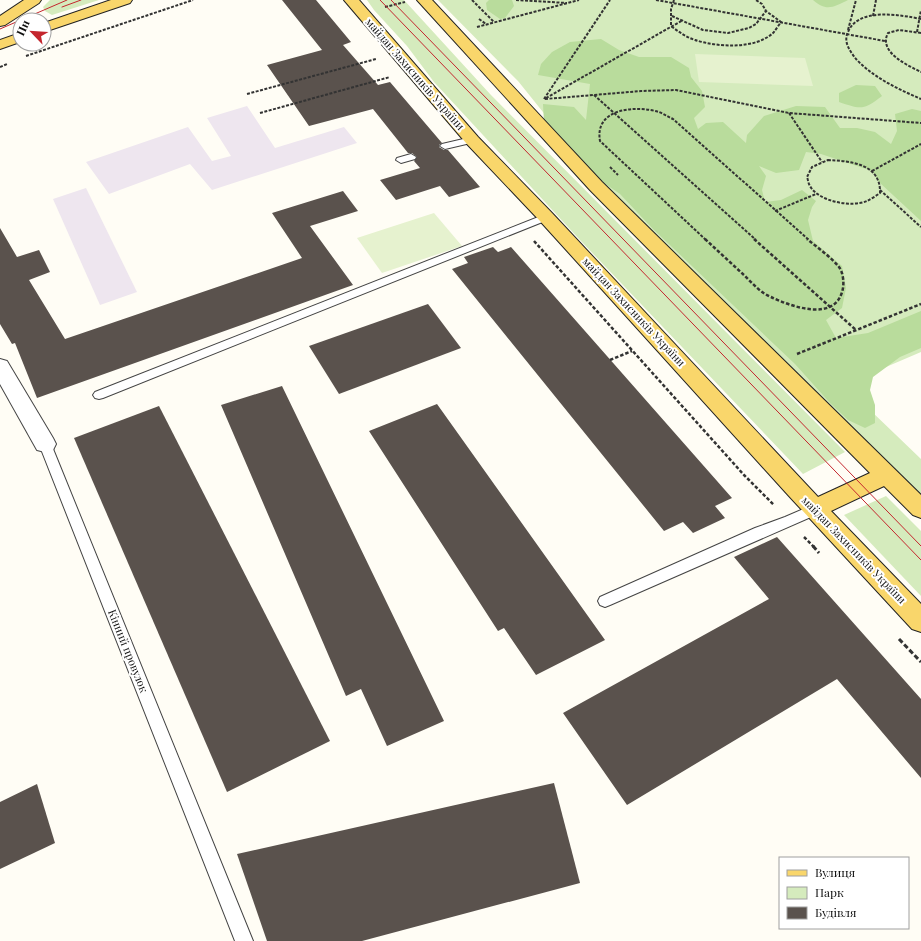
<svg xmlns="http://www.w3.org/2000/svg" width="921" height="941" font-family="'Playfair Display',serif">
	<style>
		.industrial { fill: #eee6ef }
		.green { fill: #d5ebbd }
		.forest { fill: #b9dc9c }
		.pitch { fill: #e6f2cf }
		.building { fill: #5a524d }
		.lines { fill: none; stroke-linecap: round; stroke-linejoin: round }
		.lane-casing { stroke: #444; stroke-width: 2 }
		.street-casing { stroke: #444; stroke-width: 2 }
		.primary-casing { stroke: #222; stroke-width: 2 }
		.path-far2 { stroke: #333; stroke-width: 2; stroke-dasharray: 3 1.5; stroke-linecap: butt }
		.path-far1 { stroke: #333; stroke-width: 2.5; stroke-dasharray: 3.5 2; stroke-linecap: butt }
		.path { stroke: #333; stroke-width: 3; stroke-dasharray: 5 2.5; stroke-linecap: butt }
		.lane { fill: #fff; fill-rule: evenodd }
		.street { fill: #fff; fill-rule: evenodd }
		.primary { fill: #f9d66b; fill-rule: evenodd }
		.tram { stroke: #c4262e; stroke-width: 1 }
		.labels { text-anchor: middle; stroke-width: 4; stroke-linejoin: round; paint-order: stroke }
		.street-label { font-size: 11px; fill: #111; stroke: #fff }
	</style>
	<rect width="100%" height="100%" fill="#fffdf5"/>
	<g class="industrial">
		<path d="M247,106L275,148L344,127L357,143L212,190L190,164L109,194L86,162L188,127L212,161L231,156L207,118Z"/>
		<path d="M86,188L137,292L100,305L53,199Z"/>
	</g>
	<g class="green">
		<path d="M50,0H99L52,15L45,11L43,7Z"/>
		<path d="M367,0H404L490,94L845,452L803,474L580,240L434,82L407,46L374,10Z"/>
		<path d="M438,0H921V352L844,385L921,459V495L592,173L518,81Z"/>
		<path d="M886,496L921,531V596L844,515Z"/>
	</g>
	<g class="forest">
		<path d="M489,0H512L514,6L505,18L500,19L487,10L486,3Z"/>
		<path d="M813,0H848C834,7 826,12 813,0Z"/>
		<path d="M601,39L619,50L639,57H671L689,68L691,77L702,91L705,107L694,118L698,129L706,123L723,122L746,143L747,135L764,116L796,106L825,107L840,128H857L875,132L891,144L897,131L895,114L912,109L921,111V221L880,183L872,171L821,154L806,152L799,170L776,173L759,166L766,176L762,190L765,202L781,200L802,190L816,201L812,207L808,220L813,241L842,266L846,288L842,308L826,320L836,338L868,333L921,311V348L900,357L873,377L870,390L875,405V423L865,428L848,420L830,403L795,364L653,229L620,194L575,163L544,123L543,104L574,107L586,120L590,84L538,75L541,64L552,52L570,42Z"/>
		<path d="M856,85L875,86L882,96C863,111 860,109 839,102V93Z"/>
	</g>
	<g class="pitch">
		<path d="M695,54L805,58L813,86L699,82Z"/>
		<path d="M434,213L462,246L382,273L357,238Z"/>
	</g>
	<g class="building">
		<path d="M282,0H316L351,42L343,45L378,85L390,82L442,143L439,145V147L444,150H448L480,187L449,197L440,186L396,200L380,180L420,168L414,161L417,157L412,153H408L373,109L309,126L267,65L322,50Z"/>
		<path d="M343,191L358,211L310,226L353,285L37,398L15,343L12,344L0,324V228L17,257L39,250L50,272L29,280L65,339L302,258L272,213Z"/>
		<path d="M493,247L498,252L511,247L732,498L715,506L725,518L693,533L683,522L664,531L452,269L468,263L464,257Z"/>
		<path d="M428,304L461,348L339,394L309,346Z"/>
		<path d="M282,386L444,721L387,746L361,689L346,696L221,405Z"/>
		<path d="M437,404L605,640L536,675L504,628L498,631L369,431Z"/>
		<path d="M159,406L330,741L227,792L74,438Z"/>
		<path d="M777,537L921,699V778L837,679L627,805L563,713L769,599L734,557Z"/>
		<path d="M554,783L580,883L362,941H267L237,854Z"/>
		<path d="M37,784L55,843L0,869V802Z"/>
	</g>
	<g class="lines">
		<defs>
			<g id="lane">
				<path d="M472,137L475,138L477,140L475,142L445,149L440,146L442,144Z"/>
				<path d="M411,154L416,157L415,159L401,163L396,160L397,158Z"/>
				<path d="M546,214L550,215L551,217L550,219L103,398L99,399L95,398L93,395L95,392Z"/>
				<path d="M45,439L50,441L51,444L253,941H235L39,444L40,441Z"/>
				<path d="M815,504L820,505L822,509L820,513L610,605L605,607L600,605L598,601L600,597L755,528L785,517Z"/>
			</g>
			<path id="street" d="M0,359L7,361L53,438L56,444L53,450L45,452L37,450L0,384Z"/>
			<g id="primary">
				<path d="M24,0H41L39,3L5,25L0,26V16Z"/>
				<path d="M111,0H132L130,3L44,32V23Z"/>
				<path d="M344,0H359L478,137L552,213L818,497L870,473L590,190L417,0H432L602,182L921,495V518L913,515L884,486L831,511L921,604V632L912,629L789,496L540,221L466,143Z"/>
				<path d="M20,33V42L0,49V40Z"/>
			</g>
		</defs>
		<use href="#lane" class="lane-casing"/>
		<use href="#street" class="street-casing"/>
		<use href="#primary" class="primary-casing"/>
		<g class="path-far2">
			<path d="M472,0L494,22"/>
			<path d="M516,0L567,3"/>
			<path d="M656,0L885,41"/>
			<path d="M674,0L671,9V26C679,32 686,37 695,40C717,47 756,50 774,32C776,29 779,25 781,22L766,11L762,4L756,0"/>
			<path d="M385,7L405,2"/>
			<path d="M672,16L703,30L728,33L749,28L756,24L766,11"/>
			<path d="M873,16L876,0"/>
			<path d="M479,19L486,24"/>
			<path d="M921,19C901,15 858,7 848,32C843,42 850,51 856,59C874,78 898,89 921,99"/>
			<path d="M477,27L579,0"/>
			<path d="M848,30L856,0"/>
			<path d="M917,32L921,10"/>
			<path d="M921,33L899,30L888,33C878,52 907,65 921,72"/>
			<path d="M26,56L193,0"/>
			<path d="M0,67L7,64"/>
			<path d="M247,94L376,59"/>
			<path d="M594,95L756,240"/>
			<path d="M546,98L683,20"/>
			<path d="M544,99L610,0"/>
			<path d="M545,99L641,91L676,90L789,113L921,123"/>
			<path d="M260,113L390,77"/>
			<path d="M789,113L822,162"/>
			<path d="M828,160C851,161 881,164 880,193C876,196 871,199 867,201C851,208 818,201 810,186C808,183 808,179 807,177L812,167Z"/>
			<path d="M610,167L618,175"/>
			<path d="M872,171L921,144"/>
			<path d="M880,190L921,227"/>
			<path d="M775,211L816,194"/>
			<path d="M706,240L600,141C594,108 636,105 659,112C664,114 668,117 673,119L809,240"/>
		</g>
		<g class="path-far1">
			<path d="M705,239C718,251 732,264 745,276C753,284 761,293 771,297C792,307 837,323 843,288C844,282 843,272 839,267C831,257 818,248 807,239"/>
			<path d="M754,239L856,330"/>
			<path d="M534,241L744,475L774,505"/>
			<path d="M797,354L921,304"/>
			<path d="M610,360L632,351"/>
			<path d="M804,537L814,547"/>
		</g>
		<g class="path">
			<path d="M813,546L819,553"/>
			<path d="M899,639L921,662"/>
		</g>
		<use href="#lane" class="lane"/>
		<use href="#street" class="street"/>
		<use href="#primary" class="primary"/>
		<g class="tram">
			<path d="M380,0L921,560"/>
			<path d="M391,0L921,546"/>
			<path d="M62,7L81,0"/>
			<path d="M0,29L67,0"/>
		</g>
	</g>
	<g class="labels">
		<g class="street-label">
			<text transform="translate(415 74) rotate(49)" y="4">майдан Захисників України</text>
			<text transform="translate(634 312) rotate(47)" y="4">майдан Захисників України</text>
			<text transform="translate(854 550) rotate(46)" y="4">майдан Захисників України</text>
			<text transform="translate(128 651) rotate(68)" y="4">Кінний провулок</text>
		</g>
	</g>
	<rect x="779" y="857" width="130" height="72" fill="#ffffff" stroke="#a0a0a0"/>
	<rect x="787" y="870" width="20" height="6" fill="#f9d66b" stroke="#a0a0a0"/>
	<text x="815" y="877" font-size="12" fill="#111111">Вулиця</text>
	<rect x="787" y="887" width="20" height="12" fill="#d5ebbd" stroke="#a0a0a0"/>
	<text x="815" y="897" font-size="12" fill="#111111">Парк</text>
	<rect x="787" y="907" width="20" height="12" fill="#5a524d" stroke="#a0a0a0"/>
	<text x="815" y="917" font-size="12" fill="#111111">Будівля</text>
	<g transform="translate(32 32) rotate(295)"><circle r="19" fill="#ffffff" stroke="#a0a0a0"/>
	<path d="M0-3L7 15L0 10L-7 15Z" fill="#c4262e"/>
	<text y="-6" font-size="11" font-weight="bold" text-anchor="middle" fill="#111111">Пн</text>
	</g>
</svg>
